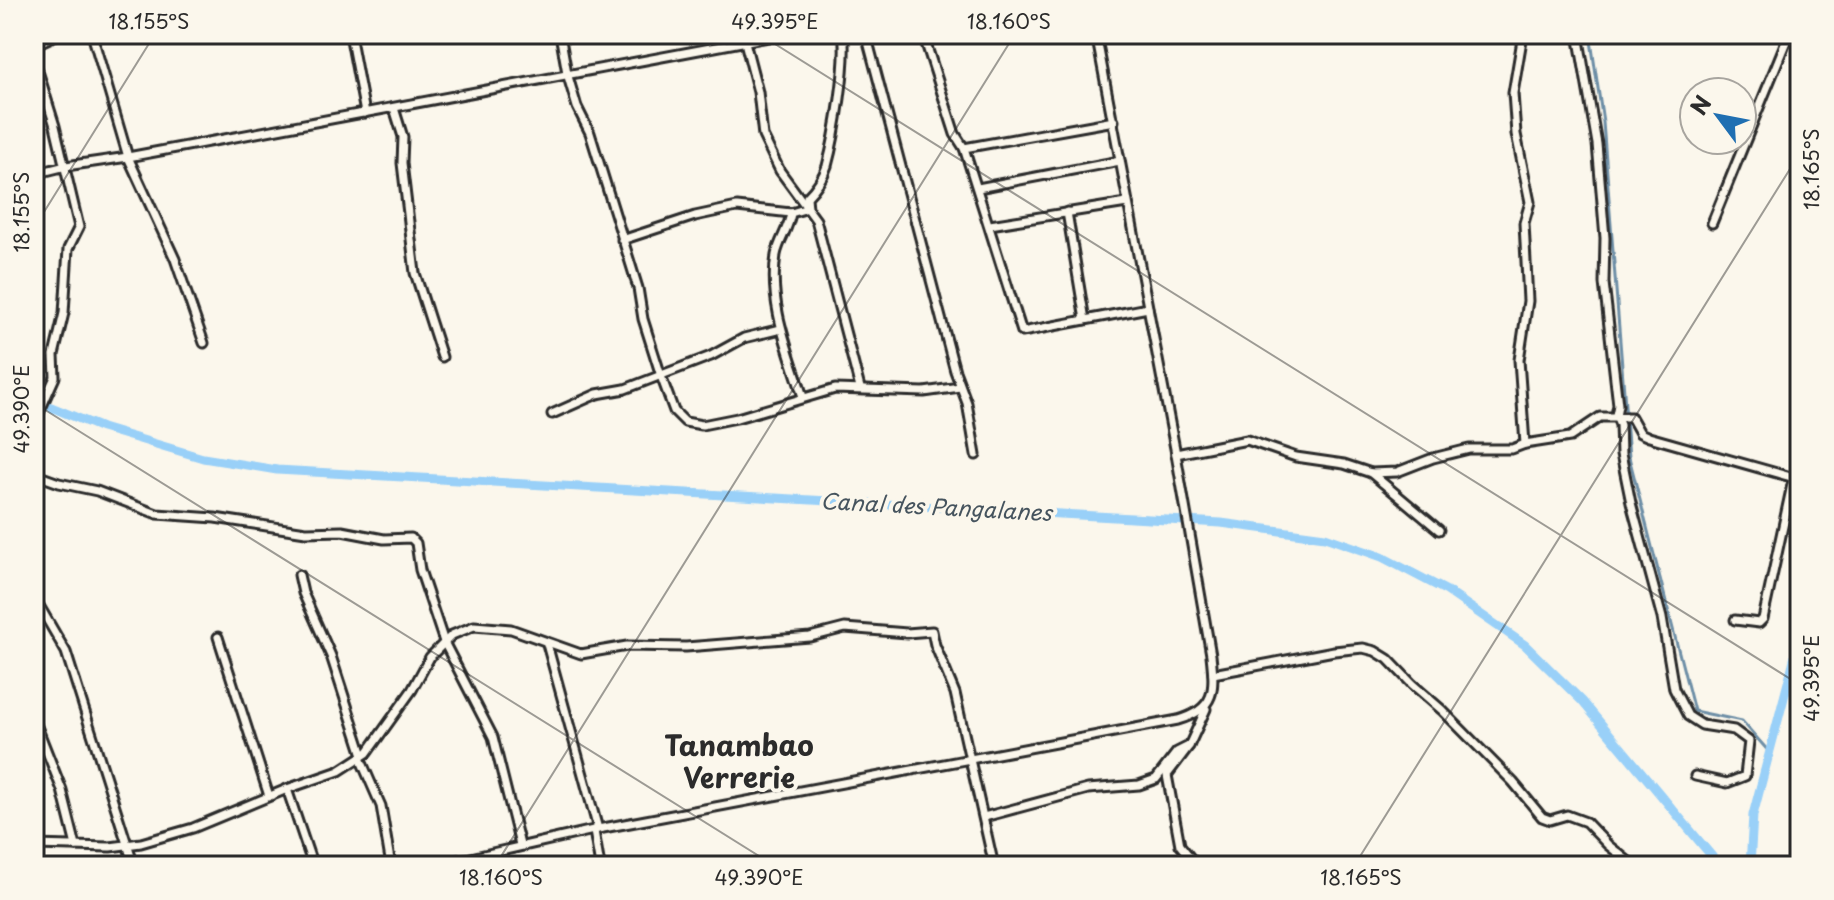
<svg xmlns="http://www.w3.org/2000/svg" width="1834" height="900" font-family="'Playpen Sans',sans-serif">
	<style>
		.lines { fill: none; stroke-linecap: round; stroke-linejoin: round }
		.stream { stroke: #6d8ea6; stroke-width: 3 }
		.canal { stroke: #99d0f8; stroke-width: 9 }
		.minor-casing { stroke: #2b2b2b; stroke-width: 13 }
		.minor { stroke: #fbf7ec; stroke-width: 7 }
		.ticks { fill: none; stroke: #2b2b2b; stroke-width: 2; stroke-opacity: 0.45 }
		.labels { text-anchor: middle; stroke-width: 8; stroke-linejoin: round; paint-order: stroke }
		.water-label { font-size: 22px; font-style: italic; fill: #46545e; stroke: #fbf7ec }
		.district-label { font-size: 28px; font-weight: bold; fill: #2b2b2b; stroke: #fbf7ec }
		.neatline { fill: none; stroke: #2b2b2b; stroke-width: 3 }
		.ticks-label { font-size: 20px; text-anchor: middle; fill: #2b2b2b }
	</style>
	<rect width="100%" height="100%" fill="#fbf7ec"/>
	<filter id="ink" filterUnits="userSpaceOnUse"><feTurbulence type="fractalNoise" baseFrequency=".0125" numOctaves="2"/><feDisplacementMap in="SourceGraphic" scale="16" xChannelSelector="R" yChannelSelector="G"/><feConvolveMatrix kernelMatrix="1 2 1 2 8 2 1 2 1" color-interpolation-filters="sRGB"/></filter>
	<g filter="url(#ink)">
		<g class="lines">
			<path class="stream" d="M1590,34L1603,122L1629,457L1694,711L1742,721L1770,753"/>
			<g class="canal">
				<path d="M34,400L102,428L203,458L277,470L1221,523L1325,537L1382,557L1447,591L1525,645L1582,701L1720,866"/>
				<path d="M1750,866L1753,815L1800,637"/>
			</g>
			<defs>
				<g id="minor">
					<path d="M92,34L128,157L175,259L204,343"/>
					<path d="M350,34L365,113"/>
					<path d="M560,34L567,73L577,107L590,133L638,288L643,319L661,376L674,411L685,422L702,425L737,418L835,389L924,392L960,387"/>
					<path d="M866,34L955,371L967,403L976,455"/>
					<path d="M923,34L955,134L964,148"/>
					<path d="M1523,34L1513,93L1516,134L1530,202L1524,223L1528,301L1519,360L1525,444"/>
					<path d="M1578,34L1597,144L1605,238L1604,283L1618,405L1616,415L1620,425L1621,454L1631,503L1662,618L1674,689L1688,716L1702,725L1734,730L1749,741L1745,776L1727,783L1695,776"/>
					<path d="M745,42L758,92L763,136L780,171L816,220L860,388"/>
					<path d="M34,45L58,34"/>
					<path d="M34,58L55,126L79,227L68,249L64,313L54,355L55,377L34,424"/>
					<path d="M394,108L403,137L402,163L415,273L442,357"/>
					<path d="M1114,121L964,148L1022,332L1148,308"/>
					<path d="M34,174L66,166L128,157L785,34"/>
					<path d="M978,188L1120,161"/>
					<path d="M1067,212L1085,320"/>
					<path d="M791,213C789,228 779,240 776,255C768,304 789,351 803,397"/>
					<path d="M1712,223L1789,34"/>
					<path d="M990,225L1127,203"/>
					<path d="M622,240L695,216L737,207L791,213L808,208L807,197C816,188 823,178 827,166C835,137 848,61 843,34"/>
					<path d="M552,414L597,394L625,389L711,356L744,338L781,329"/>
					<path d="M1176,454L1247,440L1296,457L1344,464L1371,473L1397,472L1433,458L1469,449H1512L1525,444L1570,437L1600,417H1631L1640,433L1649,437L1791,477L1793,480L1763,619L1759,623L1735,620"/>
					<path d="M1371,473L1439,530"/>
					<path d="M34,474L59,483L97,491L157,514L215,518L306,532L342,531L384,539L411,538L416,543L420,570L444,642L493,737L520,845"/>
					<path d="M299,575L303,593L331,656L363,755"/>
					<path d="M34,597L66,652L134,866"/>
					<path d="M218,637L269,796"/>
					<path d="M547,644L598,829"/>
					<path d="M1213,674L1334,651L1363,648L1375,651L1388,659L1412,684L1442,710L1513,782L1542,817L1550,820L1567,815L1586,822L1608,845L1634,866"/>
					<path d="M34,719L62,790L76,846"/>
					<path d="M360,758L381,806L391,866"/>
					<path d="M287,789L313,866"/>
					<path d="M984,817L1088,789L1139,785L1156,779L1177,752L1189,746"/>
					<path d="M594,831L600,866"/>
					<path d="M34,845L110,847L141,843L193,828L287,789L339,771L367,753L412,690L430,657L452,635L474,626L511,629L581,654L627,646L686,647L810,637L845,628L907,633L932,631L935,645L955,693L994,866"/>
					<path d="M418,866L466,859L598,829L1178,720C1216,709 1215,690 1211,655L1176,454L1096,34"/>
					<path d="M1197,866L1180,845L1167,775L1189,746L1206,709"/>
				</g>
			</defs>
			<use href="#minor" class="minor-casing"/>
			<use href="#minor" class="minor"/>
		</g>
	</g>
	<path class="ticks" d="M759,34L1800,685M34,228L155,34M34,403L775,866M495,866L1015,34M1354,866L1800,153"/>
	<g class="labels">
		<g class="water-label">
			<text transform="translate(936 507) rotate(3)" y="8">Canal des Pangalanes</text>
		</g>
		<g class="district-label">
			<text x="739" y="756">Tanambao<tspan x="739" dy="32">Verrerie</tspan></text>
		</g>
	</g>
	<rect width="1834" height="900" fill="none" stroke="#fbf7ec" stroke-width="88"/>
	<g transform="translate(1718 116) rotate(302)"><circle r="38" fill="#fbf7ec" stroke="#a8a59f" stroke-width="2"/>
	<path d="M0-6L14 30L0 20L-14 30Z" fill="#1f6fb2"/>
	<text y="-12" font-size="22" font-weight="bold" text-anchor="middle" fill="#2b2b2b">N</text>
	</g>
	<rect x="44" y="44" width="1746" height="812" class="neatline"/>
	<g class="ticks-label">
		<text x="149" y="29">18.155°S</text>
		<text x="775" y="29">49.395°E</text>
		<text x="1009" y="29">18.160°S</text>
		<text transform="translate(1812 169) rotate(-90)" y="7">18.165°S</text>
		<text transform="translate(22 212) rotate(-90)" y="7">18.155°S</text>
		<text transform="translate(22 409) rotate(-90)" y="7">49.390°E</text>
		<text transform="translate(1812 678) rotate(-90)" y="7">49.395°E</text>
		<text x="501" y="885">18.160°S</text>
		<text x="759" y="885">49.390°E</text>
		<text x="1361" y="885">18.165°S</text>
	</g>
</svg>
